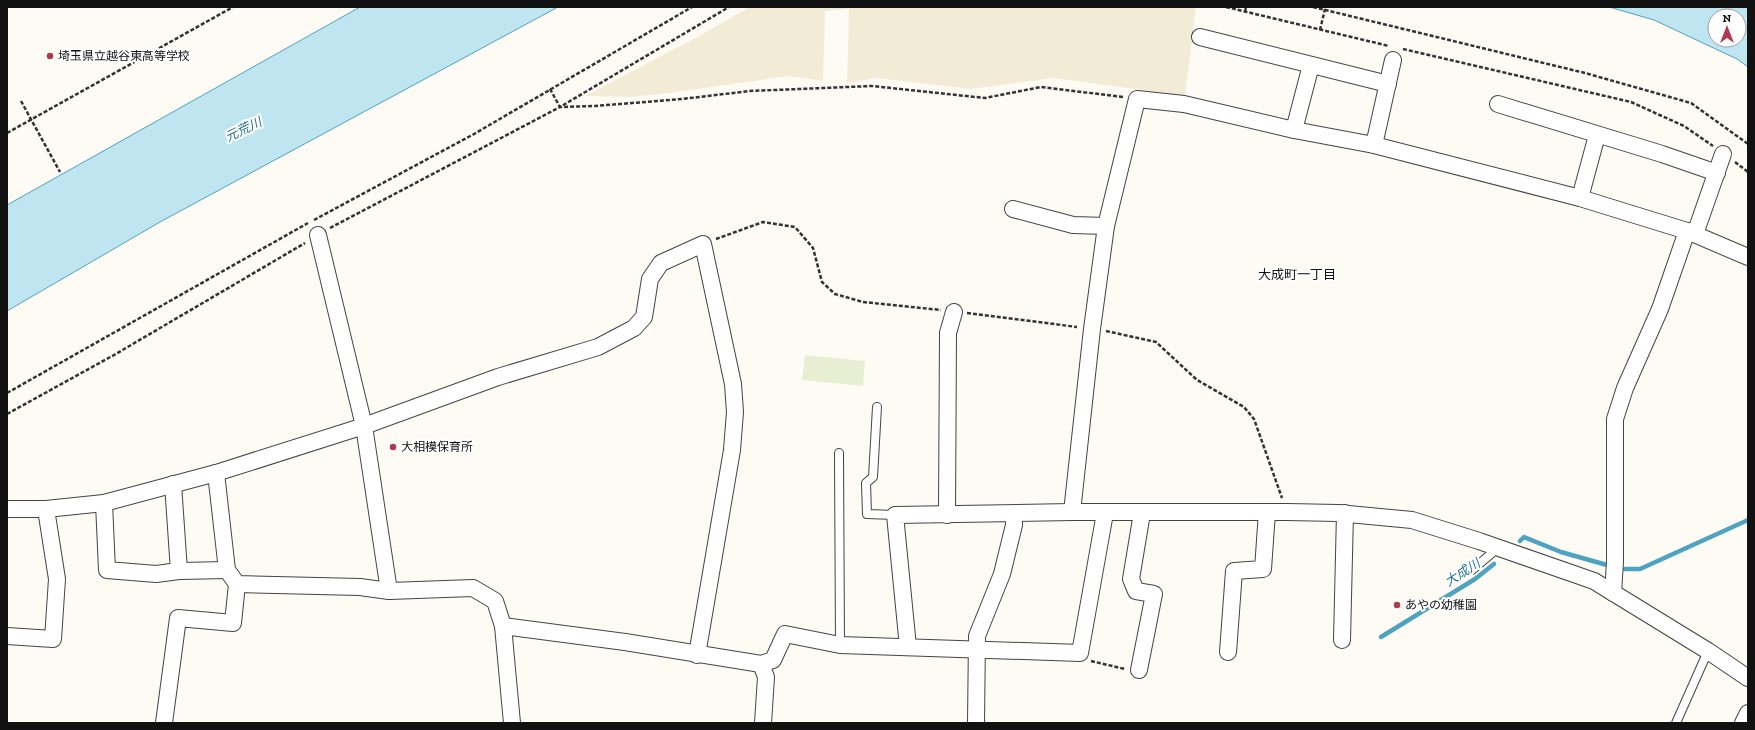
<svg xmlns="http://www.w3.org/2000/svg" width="1755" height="730" font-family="'Zilla Slab','Noto Sans JP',serif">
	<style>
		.farmland { fill: #f2ecd7 }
		.pitch { fill: #e8eed2 }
		.water { fill: #bfe5f0; stroke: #4ea3c0; fill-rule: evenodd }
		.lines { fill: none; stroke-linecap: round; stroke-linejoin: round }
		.stream { stroke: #4ea3c0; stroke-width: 4.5 }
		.service-casing { stroke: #444; stroke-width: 10 }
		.minor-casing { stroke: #444; stroke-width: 18 }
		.path { stroke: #333; stroke-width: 2.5; stroke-dasharray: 4 2; stroke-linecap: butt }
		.service { stroke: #fff; stroke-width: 8 }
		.minor { stroke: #fff; stroke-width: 16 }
		.poi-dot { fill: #b3374e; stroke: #fff; stroke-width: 1.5 }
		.labels { text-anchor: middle; stroke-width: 4; stroke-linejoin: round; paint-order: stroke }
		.poi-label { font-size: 12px; fill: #111; stroke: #fff; text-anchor: start }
		.water-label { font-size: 13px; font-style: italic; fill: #267596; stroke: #fff }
		.neighbourhood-label { font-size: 13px; fill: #111; stroke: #fff }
	</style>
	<rect width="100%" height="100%" fill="#fefbf5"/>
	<path class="farmland" d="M750,7H1196L1185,96L1054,78L970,89L877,78L847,83L849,9L825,11L823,81L788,76L670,93L630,97L585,96L701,35Z"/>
	<path class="pitch" d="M805,355L865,361L863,386L802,380Z"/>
	<g class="water">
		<path d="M360,7H558L160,222L7,311V205Z"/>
		<path d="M1609,7H1748V67L1737,59L1654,20ZM1715,16H1739V40H1715Z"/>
	</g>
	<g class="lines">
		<g class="stream">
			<path d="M1520,541L1524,537L1561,552L1607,565"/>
			<path d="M1625,569H1640L1748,520"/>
			<path d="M1381,637L1475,579L1494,564"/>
		</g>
		<defs>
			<g id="service">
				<path d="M877,407L873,477L866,483L867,514L895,515"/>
				<path d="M839,453L840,645"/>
				<path d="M1472,570L1492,553L1494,546"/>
				<path d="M1676,723L1708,651"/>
			</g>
			<g id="minor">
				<path d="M1200,37L1388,84"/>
				<path d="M1498,104L1662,154L1717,173"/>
				<path d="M1294,130L1311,65"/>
				<path d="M1374,145L1393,60"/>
				<path d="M1580,198L1597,135"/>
				<path d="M1013,209L1073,225L1106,226"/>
				<path d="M1695,234L1723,154"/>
				<path d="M318,235L364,426L389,591L473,588L495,601L503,626L512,723"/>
				<path d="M216,473L227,570L237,584L360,587L389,591"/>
				<path d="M173,484L179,571"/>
				<path d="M104,503L107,570L156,574L179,571L227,570"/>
				<path d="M7,509H46L104,503L216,473L364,426L498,377L598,347L634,328L644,317L650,279L661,263L703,244L733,384L735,412L732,450L697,655"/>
				<path d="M1072,512L1092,329L1106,226L1137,99L1184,104L1294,130L1374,145L1580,198L1687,231L1748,257"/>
				<path d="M947,515L948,333L954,312"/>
				<path d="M1613,593L1615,562V419L1625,388L1660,309L1687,231"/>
				<path d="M503,626L625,642L761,664L773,660L785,634L840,645L1080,653L1105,513"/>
				<path d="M7,636L53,639L57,579L46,509"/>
				<path d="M1342,640L1345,513"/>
				<path d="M908,647L895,515L1072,512H1287L1338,513L1412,520L1479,541L1594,581L1708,651L1748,678"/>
				<path d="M1228,652L1234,571L1263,569L1267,512"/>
				<path d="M761,664L766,677L763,723"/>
				<path d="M1139,670L1154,594L1136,591L1131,579L1142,513"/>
				<path d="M164,723L178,618L233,623L237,584"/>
				<path d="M976,723L977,636L1002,574L1014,525V514"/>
				<path d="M1743,723L1748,713"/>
			</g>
		</defs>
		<use href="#service" class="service-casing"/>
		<use href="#minor" class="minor-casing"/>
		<g class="path">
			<path d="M1226,7L1389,46"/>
			<path d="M1313,7L1585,73L1691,103L1748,144"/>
			<path d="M1245,12L1246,7"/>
			<path d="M1320,30L1325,9"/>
			<path d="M1403,49L1631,102L1684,126L1713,146"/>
			<path d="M550,89L560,107L729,7"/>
			<path d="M21,101L60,172"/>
			<path d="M7,133L233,7"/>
			<path d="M1735,162L1748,172"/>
			<path d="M314,220L474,134L692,7"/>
			<path d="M330,228L560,107L595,106L682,99L750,91L872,86L985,98L1041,87L1123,97"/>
			<path d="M716,239L763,222L795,227L813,248L822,282L835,294L863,302L941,310"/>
			<path d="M967,313L1077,327"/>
			<path d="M1106,331L1156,342L1197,380L1244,407L1254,419L1282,498"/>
			<path d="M7,393L308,223"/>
			<path d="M7,414L114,355L305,243"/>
			<path d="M1091,661L1125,669"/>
		</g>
		<use href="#service" class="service"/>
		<use href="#minor" class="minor"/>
	</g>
	<g class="poi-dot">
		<circle cx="50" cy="56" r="4"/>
		<circle cx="393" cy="447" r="4"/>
		<circle cx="1397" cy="605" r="4"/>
	</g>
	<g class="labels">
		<g class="poi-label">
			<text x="58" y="60">埼玉県立越谷東高等学校</text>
			<text x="401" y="451">大相模保育所</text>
			<text x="1405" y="609">あやの幼稚園</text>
		</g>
		<g class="water-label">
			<text transform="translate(243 129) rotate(-26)" y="5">元荒川</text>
			<text transform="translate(1462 572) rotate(-33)" y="5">大成川</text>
		</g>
		<g class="neighbourhood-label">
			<text x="1297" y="279">大成町一丁目</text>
		</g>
	</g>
	<rect width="1755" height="730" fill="none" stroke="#111111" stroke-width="16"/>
	<g transform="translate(1727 28)"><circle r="19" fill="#ffffff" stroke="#a0a0a0"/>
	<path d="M0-3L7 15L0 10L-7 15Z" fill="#b3374e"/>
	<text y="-6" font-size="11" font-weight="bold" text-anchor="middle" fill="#111111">N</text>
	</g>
</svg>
